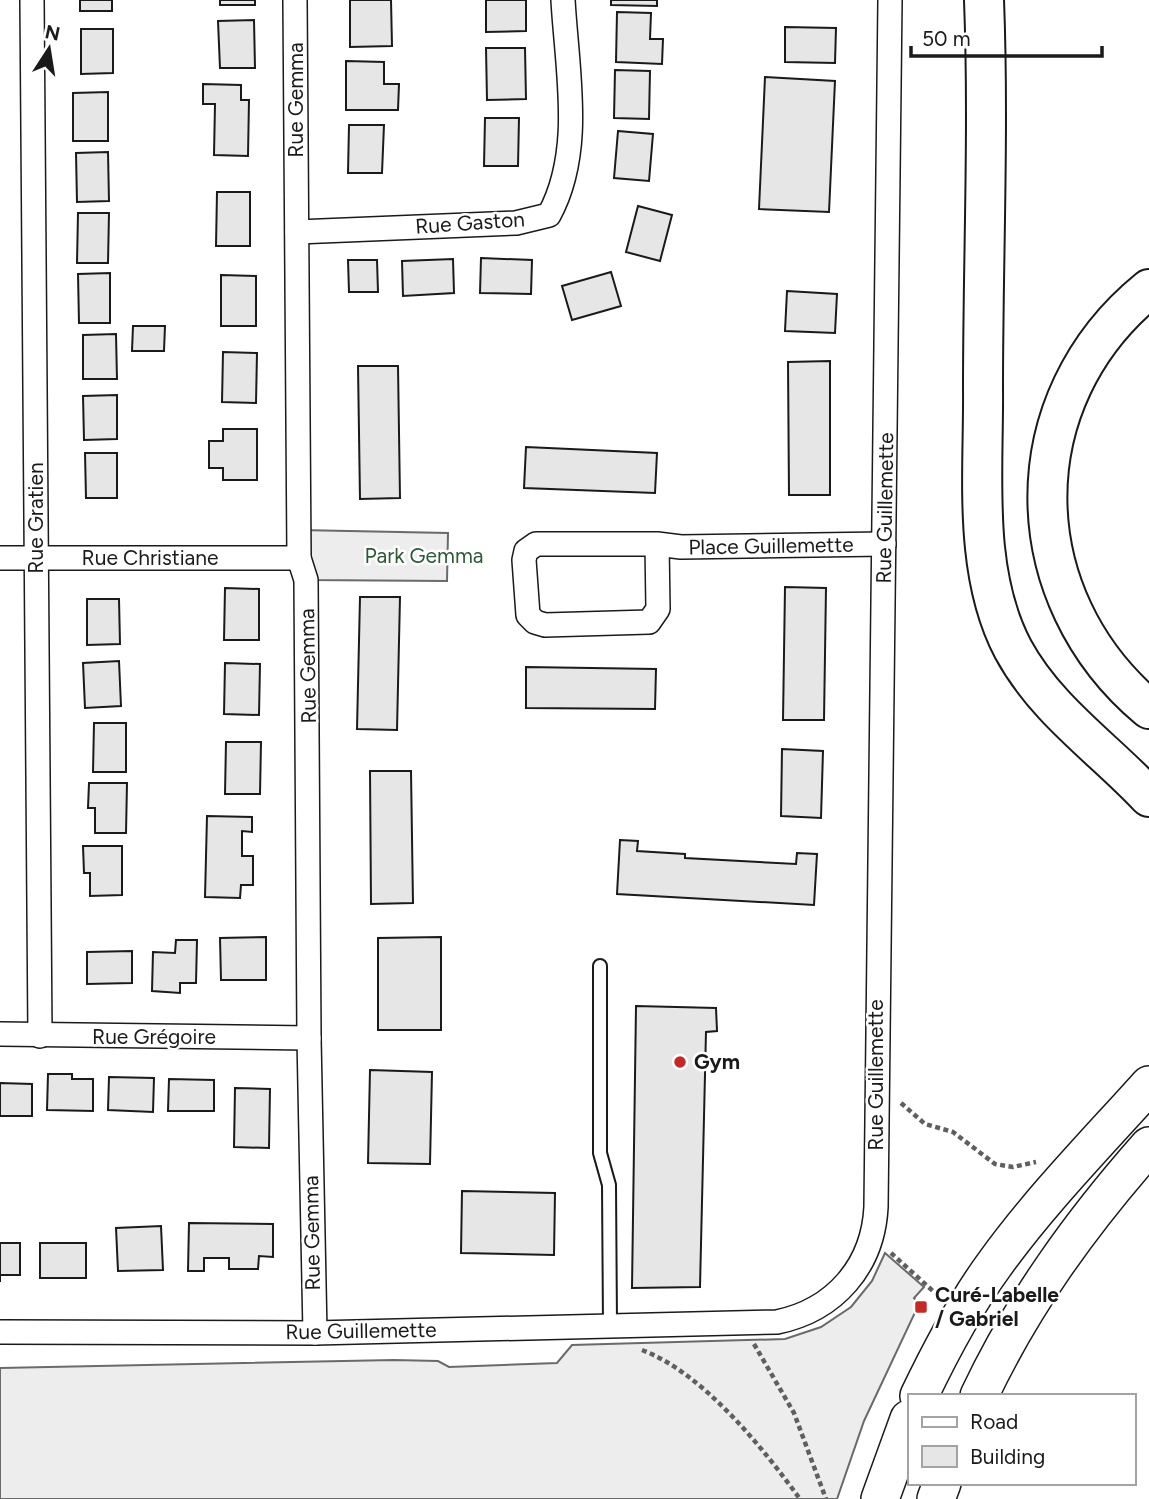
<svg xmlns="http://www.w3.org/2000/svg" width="1149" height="1499" font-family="Figtree,sans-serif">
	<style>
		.built { fill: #ededed; stroke: #6a6a6a; stroke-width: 2 }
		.building { fill: #e6e6e6; stroke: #1a1a1a; stroke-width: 2 }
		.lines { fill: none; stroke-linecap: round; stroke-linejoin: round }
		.lane-casing { stroke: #1a1a1a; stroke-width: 16 }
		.street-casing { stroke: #1a1a1a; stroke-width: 26 }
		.primary-casing { stroke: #1a1a1a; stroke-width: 40 }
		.highway-casing { stroke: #1a1a1a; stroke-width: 42 }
		.path { stroke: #5f5f5f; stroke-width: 4.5; stroke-dasharray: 5 3.5; stroke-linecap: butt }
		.lane { stroke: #fff; stroke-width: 12 }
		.street { stroke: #fff; stroke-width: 23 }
		.primary { stroke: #fff; stroke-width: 37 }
		.highway { stroke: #fff; stroke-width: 38 }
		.poi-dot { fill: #c62828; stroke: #fff; stroke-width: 2.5 }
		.labels { text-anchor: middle; stroke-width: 5; stroke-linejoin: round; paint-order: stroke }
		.street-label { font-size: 21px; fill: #1a1a1a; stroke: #fff }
		.park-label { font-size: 21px; fill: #2b5a34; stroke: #fff }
		.poi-label { font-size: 21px; font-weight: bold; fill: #1a1a1a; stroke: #fff; text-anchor: start }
	</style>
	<rect width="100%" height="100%" fill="#fff"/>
	<g class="built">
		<path d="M299,530L448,533L447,581L306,580Z"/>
		<path d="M885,1253L924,1287L914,1298L919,1304L864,1421L837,1499H0V1368L394,1360L438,1361L449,1367L557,1363L572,1345L785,1339L821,1327L851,1307L872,1281Z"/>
	</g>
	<g class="building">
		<rect x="80" y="0" width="32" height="11"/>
		<rect x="220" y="0" width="35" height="5"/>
		<path d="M350,0H391L392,46L350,47Z"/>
		<path d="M486,0H526V31L486,32Z"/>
		<path d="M611,0H657V6L611,5Z"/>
		<path d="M617,12L651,13L650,39H663L662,64L616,62Z"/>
		<path d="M254,20L255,68H220L218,21Z"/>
		<path d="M785,27L836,28L835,63L785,62Z"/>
		<path d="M81,29H113V73L81,74Z"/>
		<path d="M486,48H525L526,99L487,100Z"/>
		<path d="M346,61L384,62V84H399L398,110H346Z"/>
		<path d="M615,70L650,71L649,119L614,118Z"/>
		<path d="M765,77L835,81L829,212L759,209Z"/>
		<path d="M203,84L241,85V100H249L248,156L214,155L215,104H203Z"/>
		<path d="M108,92V141H73V93Z"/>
		<path d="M485,118H519L518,166H484Z"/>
		<path d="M349,125H384L382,173H348Z"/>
		<path d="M618,131L653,134L649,181L614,178Z"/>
		<path d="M108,152L109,201L77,202L76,153Z"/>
		<path d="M217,192H250V246H216Z"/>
		<path d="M638,206L672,215L660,261L626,252Z"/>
		<path d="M78,213H109L108,263H77Z"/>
		<path d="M481,258L532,260L531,294L480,293Z"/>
		<path d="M453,259L454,293L403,296L402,261Z"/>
		<path d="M348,260H377L378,292H349Z"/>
		<path d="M611,272L621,306L572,320L562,286Z"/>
		<path d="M110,273V323H79L78,274Z"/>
		<path d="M221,275L256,276V326H221Z"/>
		<path d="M787,291L837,294L835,333L785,331Z"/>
		<path d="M133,326H165L164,351H132Z"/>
		<path d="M116,334L117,379H83V335Z"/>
		<path d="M223,352L257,353L256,403L222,402Z"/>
		<path d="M830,361V495H789L788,362Z"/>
		<path d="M358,366H398L400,498L360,499Z"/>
		<path d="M117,395V439L84,440L83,396Z"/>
		<path d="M223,429H257V480H223V468H209V441H223Z"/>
		<path d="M526,447L657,453L655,493L524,488Z"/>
		<path d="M85,453H117V498H86Z"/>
		<path d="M785,587L826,588L824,720H783Z"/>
		<path d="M225,588L259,589V640H224Z"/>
		<path d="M360,597H400L397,730L357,729Z"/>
		<path d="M87,599H119L120,644L87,645Z"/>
		<path d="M119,661L121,706L85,708L83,663Z"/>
		<path d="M225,663L260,664L259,715L224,714Z"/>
		<path d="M526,667L656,669L655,709L526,708Z"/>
		<path d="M94,723H126V772H93Z"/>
		<path d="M226,742H261L260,794H225Z"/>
		<path d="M782,749L823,751L821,818L781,816Z"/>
		<path d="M370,771H411L413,903L371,904Z"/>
		<path d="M89,783H127L126,833H95V808H88Z"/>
		<path d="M207,816L252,817V832L242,831V856H253V885H241L240,898L205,897Z"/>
		<path d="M620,840L638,841L637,851L685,854V858L796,864L797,853L817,854L814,905L617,894Z"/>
		<path d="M83,846H122V895L90,896V873H84Z"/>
		<path d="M266,937V980H221L220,938Z"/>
		<path d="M441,937V1030H378V938Z"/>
		<path d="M176,940H197L196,983H180V993L152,991L153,952L175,953Z"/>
		<path d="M132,951V983L87,984V952Z"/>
		<path d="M636,1006L716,1008L717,1031L706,1032L700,1287L632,1288Z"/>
		<path d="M370,1070L432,1072L430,1164L368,1163Z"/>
		<path d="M48,1074H72V1079H93V1111L47,1110Z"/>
		<path d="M109,1077L154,1078L153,1112L108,1110Z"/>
		<path d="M169,1079L214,1080V1111H168Z"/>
		<path d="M0,1083L32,1084V1116H0Z"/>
		<path d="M235,1088L270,1089L269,1148L234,1147Z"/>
		<path d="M462,1191L555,1193L554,1255L461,1253Z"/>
		<path d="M189,1223L273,1224V1257L259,1256L258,1269H229V1258H204V1271H188Z"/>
		<path d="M161,1226L163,1270L118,1271L116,1228Z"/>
		<path d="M0,1243H20V1275H0V1282Z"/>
		<rect x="40" y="1243" width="46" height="35"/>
	</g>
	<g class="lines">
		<defs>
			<path id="lane" d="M600,966V1153L609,1185L610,1325"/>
			<g id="street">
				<path d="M32,0L40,1036"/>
				<path d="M295,0L299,558L306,580L309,1038L315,1333"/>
				<path d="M297,232L516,223L549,215C584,151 567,71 563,0"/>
				<path d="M657,544L658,609L649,622L545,625L535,622L528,615L524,560L526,551L536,544H657L681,547L884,544"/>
				<path d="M0,558H299"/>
				<path d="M0,1034L309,1038"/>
				<path d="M0,1332L315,1333L777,1322C835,1310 873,1266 876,1207L890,0"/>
			</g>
			<g id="primary">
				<path d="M919,1396C941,1350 964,1306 994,1265C1040,1201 1096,1144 1149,1085"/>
				<path d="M979,1396C1023,1303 1081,1223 1149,1146"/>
				<path d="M880,1499L909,1419"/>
				<path d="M936,1499L942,1483"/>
			</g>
			<g id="highway">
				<path d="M984,0C989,129 983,259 983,388C984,473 972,571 1013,649C1046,710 1103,748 1149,797"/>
				<path d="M1149,289C1012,400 1015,597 1149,709"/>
			</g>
		</defs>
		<use href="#lane" class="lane-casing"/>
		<use href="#street" class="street-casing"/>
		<use href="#primary" class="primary-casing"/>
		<use href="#highway" class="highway-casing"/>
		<g class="path">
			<path d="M901,1103L925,1124L953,1132L995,1164L1013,1167L1036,1162"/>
			<path d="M891,1253L934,1292"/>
			<path d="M754,1344L794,1413L826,1499"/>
			<path d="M642,1350C703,1373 762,1447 800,1499"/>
		</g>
		<use href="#lane" class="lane"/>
		<use href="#street" class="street"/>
		<use href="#primary" class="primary"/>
		<use href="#highway" class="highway"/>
	</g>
	<g class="poi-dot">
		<circle cx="680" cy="1062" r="7"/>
		<rect x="914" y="1300" width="14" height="14" rx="3.5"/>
	</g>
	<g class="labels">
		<g class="street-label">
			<text transform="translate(296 100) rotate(-90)" y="7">Rue Gemma</text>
			<text transform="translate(470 223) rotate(-4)" y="7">Rue Gaston</text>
			<text transform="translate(885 508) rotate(-89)" y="7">Rue Guillemette</text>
			<text transform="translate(36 518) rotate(-90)" y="7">Rue Gratien</text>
			<text transform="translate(771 546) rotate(-1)" y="7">Place Guillemette</text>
			<text x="150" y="565">Rue Christiane</text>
			<text transform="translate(308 666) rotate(-91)" y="7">Rue Gemma</text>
			<text x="154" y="1044">Rue Grégoire</text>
			<text transform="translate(876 1075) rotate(-90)" y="7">Rue Guillemette</text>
			<text transform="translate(312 1233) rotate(-91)" y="7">Rue Gemma</text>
			<text transform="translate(361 1331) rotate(-1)" y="7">Rue Guillemette</text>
		</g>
		<g class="park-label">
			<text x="424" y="563">Park Gemma</text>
		</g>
		<g class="poi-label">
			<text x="694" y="1069">Gym</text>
			<text x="935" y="1302">Curé-Labelle<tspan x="935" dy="24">/ Gabriel</tspan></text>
		</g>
	</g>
	<rect x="908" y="1394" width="228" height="91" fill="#ffffff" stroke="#a3a3a3" stroke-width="2"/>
	<rect x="922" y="1417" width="35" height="10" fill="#ffffff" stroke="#a3a3a3" stroke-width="2"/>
	<text x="970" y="1429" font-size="21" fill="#1a1a1a">Road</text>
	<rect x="922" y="1446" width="35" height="21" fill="#e6e6e6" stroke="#a3a3a3" stroke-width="2"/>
	<text x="970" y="1464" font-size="21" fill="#1a1a1a">Building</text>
	<g transform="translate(49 49) rotate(12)" stroke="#ffffff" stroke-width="5" paint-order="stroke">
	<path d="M0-5L12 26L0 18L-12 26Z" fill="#1a1a1a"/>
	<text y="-10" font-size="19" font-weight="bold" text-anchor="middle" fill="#1a1a1a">N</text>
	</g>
	<path d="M911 46v10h191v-10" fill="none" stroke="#1a1a1a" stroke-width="3.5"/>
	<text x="922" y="46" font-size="21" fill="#1a1a1a" stroke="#ffffff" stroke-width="5" paint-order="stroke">50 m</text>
</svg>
